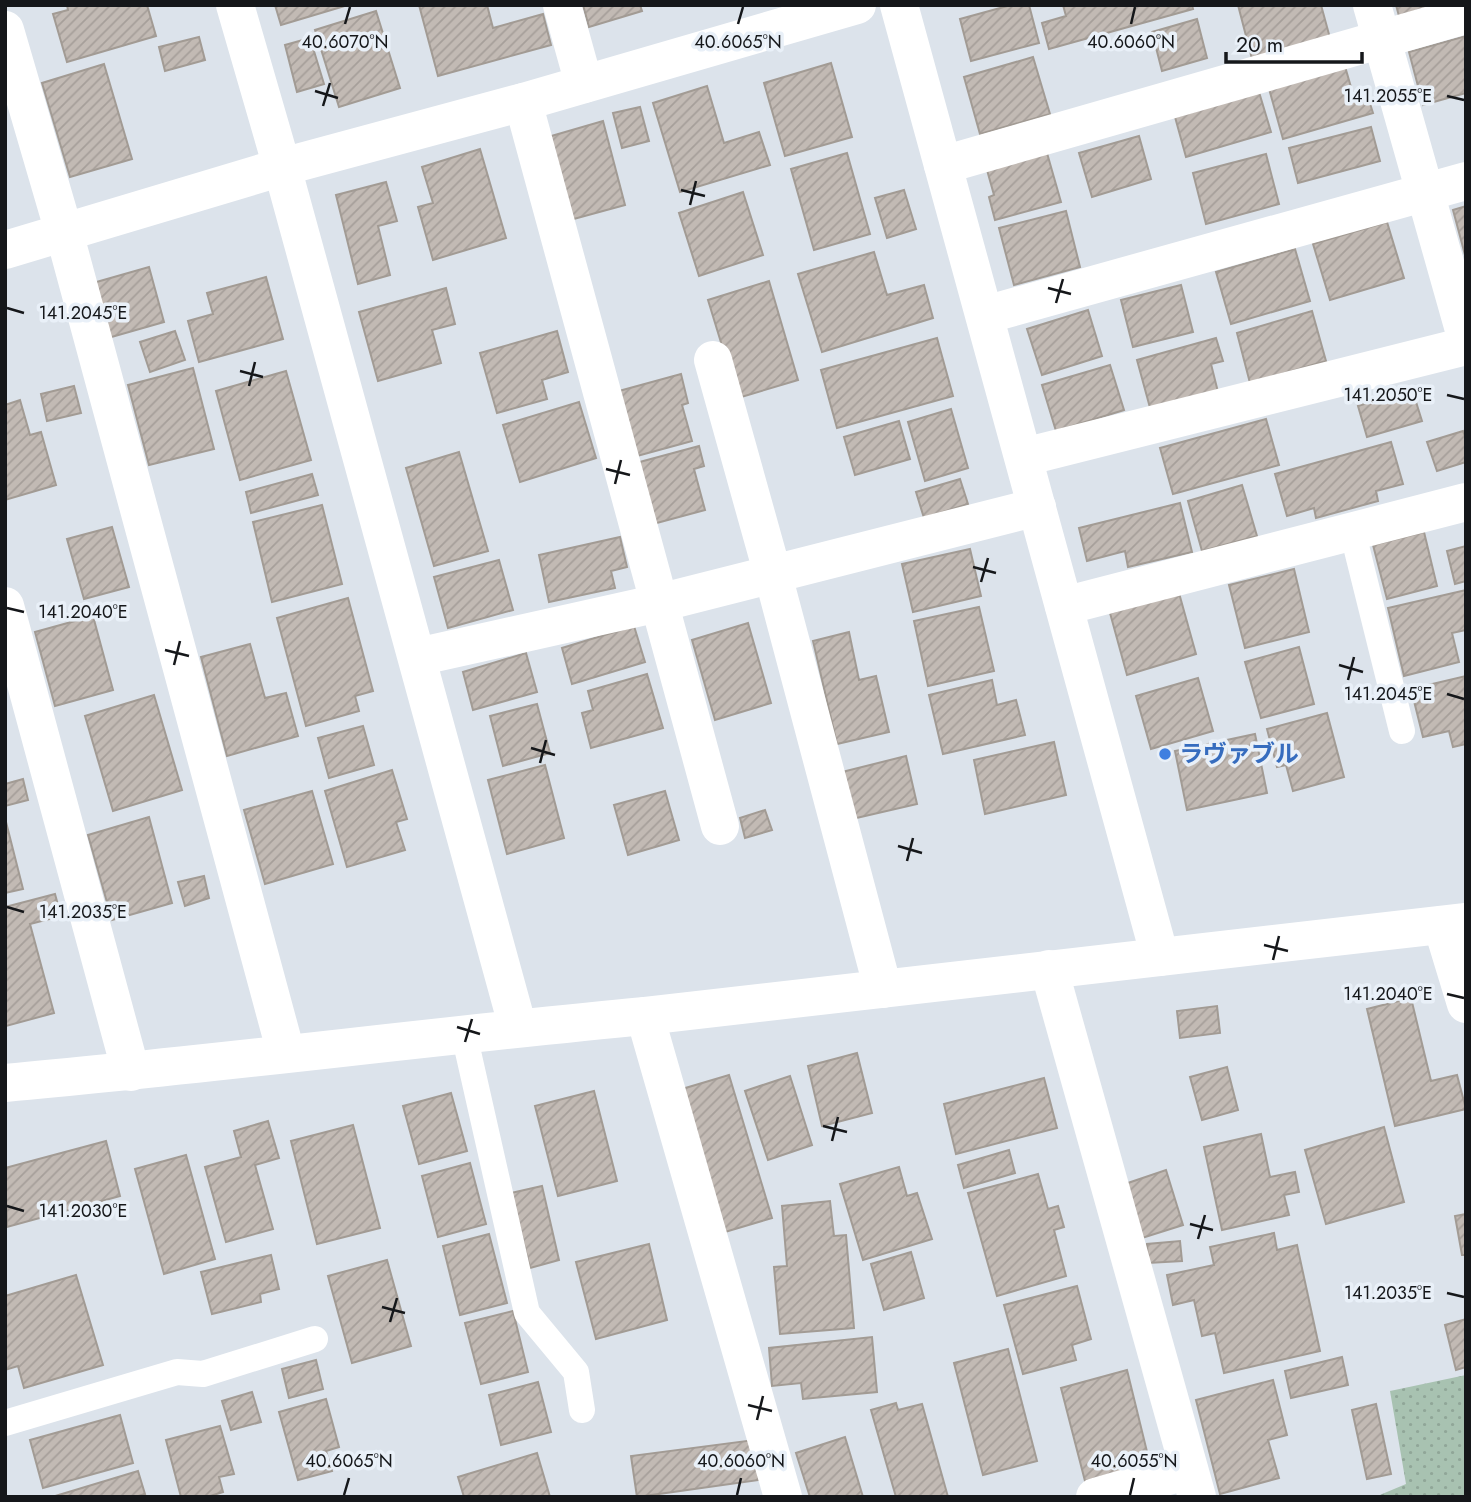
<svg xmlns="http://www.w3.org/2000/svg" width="1471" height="1502" font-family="Jost,'Noto Sans JP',sans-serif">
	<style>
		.grass { fill: url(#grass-dots) }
		.building { fill: url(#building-hatch); stroke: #a29b94; stroke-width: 2 }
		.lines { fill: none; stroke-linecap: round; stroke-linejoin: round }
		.service { stroke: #fff; stroke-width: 26 }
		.minor { stroke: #fff; stroke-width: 38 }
		.tertiary { stroke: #fff; stroke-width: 38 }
		.ticks { fill: none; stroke: #15171a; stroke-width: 2.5 }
		.shop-dot { fill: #3f7fe0; stroke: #e9f0f8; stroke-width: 2.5 }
		.labels { text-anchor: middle; stroke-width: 7; stroke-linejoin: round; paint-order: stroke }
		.shop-label { font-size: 24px; font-weight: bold; fill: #366cbe; stroke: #e9f0f8; text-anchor: start }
		.ticks-label { font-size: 18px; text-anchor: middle; fill: #15171a; stroke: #e9f0f8; stroke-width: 7; stroke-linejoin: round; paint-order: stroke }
	</style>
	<defs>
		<pattern id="grass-dots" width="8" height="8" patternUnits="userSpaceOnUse" patternTransform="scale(1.75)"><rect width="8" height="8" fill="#a8c2b1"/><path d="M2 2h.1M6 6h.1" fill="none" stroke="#90a698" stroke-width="1.8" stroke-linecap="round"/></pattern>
		<pattern id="building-hatch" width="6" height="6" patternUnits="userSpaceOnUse" patternTransform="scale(1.75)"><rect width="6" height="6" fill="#c2bab4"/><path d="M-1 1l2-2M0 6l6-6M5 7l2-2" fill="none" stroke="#a69f9a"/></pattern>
	</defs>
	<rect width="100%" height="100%" fill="#dce3eb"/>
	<path class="grass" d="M1466,1375V1497H1375L1406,1484L1390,1391Z"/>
	<g class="building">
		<path d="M67,5H147L156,36L67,62L53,14L68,10Z"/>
		<path d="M275,5H348L281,25Z"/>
		<path d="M419,5H487L493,28L543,14L551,45L438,76Z"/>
		<path d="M583,5H640L642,11L589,27Z"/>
		<path d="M1011,5H1029L1039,43L971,61L960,19Z"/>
		<path d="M1063,5H1192L1193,9L1049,49L1042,23L1066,16Z"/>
		<path d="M1238,5H1321L1330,38L1252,59Z"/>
		<path d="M1396,5H1436L1399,16Z"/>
		<path d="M376,11L400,88L339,107L315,30Z"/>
		<path d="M1197,19L1207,58L1162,71L1152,32Z"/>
		<path d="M1466,36V93L1423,105L1409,52Z"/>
		<path d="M199,37L205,60L165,71L159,47Z"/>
		<path d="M310,38L324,84L297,92L285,45Z"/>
		<path d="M1033,57L1050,114L980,134L964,77Z"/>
		<path d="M831,63L852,137L785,156L764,83Z"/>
		<path d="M1344,63L1353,94L1366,91L1373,113L1283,139L1268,85Z"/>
		<path d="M104,64L132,159L70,177L42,83Z"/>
		<path d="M707,86L724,143L759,132L770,165L680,192L653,103Z"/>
		<path d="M1259,92L1271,132L1186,157L1175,117Z"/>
		<path d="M640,107L649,141L622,148L613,113Z"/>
		<path d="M603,121L625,205L570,220L548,137Z"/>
		<path d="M1371,127L1380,161L1298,183L1289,148Z"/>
		<path d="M1139,136L1151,179L1092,197L1079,153Z"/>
		<path d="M480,149L506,238L433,260L418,207L433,203L422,167Z"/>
		<path d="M847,153L870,234L814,250L791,169Z"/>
		<path d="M1047,153L1061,202L995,220L989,197L994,195L987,170Z"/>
		<path d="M1266,154L1279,204L1206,224L1193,173Z"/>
		<path d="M386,182L397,221L378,226L390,275L358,284L336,195Z"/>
		<path d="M904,190L916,229L887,238L875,198Z"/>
		<path d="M743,192L763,255L699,276L679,213Z"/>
		<path d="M1466,206V255H1465L1453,210Z"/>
		<path d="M1066,211L1080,267L1014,285L999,228Z"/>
		<path d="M1387,222L1404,278L1330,300L1313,244Z"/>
		<path d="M1295,249L1310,301L1231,324L1216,272Z"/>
		<path d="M874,252L887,295L924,285L933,318L822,352L798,274Z"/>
		<path d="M149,267L164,322L108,338L93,283Z"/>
		<path d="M266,277L283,339L199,362L188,321L213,314L207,293Z"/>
		<path d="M769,281L798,380L738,398L708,300Z"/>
		<path d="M1181,285L1193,332L1133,347L1121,300Z"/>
		<path d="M446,288L455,324L432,330L441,363L378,381L359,312Z"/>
		<path d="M1088,310L1102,356L1042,375L1027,329Z"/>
		<path d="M1312,311L1326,361L1250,383L1237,333Z"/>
		<path d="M175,331L185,360L150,372L140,342Z"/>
		<path d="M557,331L568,372L542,380L547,399L497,413L480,353Z"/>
		<path d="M937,338L953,396L837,428L821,370Z"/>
		<path d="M1216,338L1223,361L1211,364L1219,396L1152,415L1137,360Z"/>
		<path d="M1110,365L1124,410L1056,431L1042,385Z"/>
		<path d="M193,368L214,449L149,465L128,385Z"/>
		<path d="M286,371L311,460L240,480L216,391Z"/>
		<path d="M681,374L688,403L682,405L692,441L637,456L619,391Z"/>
		<path d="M74,386L81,413L47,421L41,394Z"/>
		<path d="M1412,389L1422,421L1367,437L1358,406Z"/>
		<path d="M20,400L30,435L41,432L56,485L5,500V405Z"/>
		<path d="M579,402L596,458L520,482L503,425Z"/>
		<path d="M951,409L968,468L925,481L908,422Z"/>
		<path d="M1266,419L1279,465L1173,494L1160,448Z"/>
		<path d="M899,421L910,459L855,475L844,437Z"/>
		<path d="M1463,431L1466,439V462L1437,471L1427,442Z"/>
		<path d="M1391,442L1403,484L1376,491L1378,501L1316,518L1314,508L1287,516L1275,474Z"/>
		<path d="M699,446L704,466L694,469L705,510L653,524L636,463Z"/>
		<path d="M459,452L488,551L434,566L406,468Z"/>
		<path d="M312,474L318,495L251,513L246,492Z"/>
		<path d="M960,479L968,504L924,518L916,492Z"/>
		<path d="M1242,485L1257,536L1202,551L1188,501Z"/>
		<path d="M1180,503L1192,552L1128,567L1125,551L1087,561L1079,528Z"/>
		<path d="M322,505L342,584L272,602L253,522Z"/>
		<path d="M112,527L129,587L84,599L67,539Z"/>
		<path d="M1424,532L1437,586L1387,599L1373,545Z"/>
		<path d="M620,537L627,567L611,571L615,588L549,602L539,555Z"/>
		<path d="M1466,546V581L1455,584L1447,551Z"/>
		<path d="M970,549L981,596L913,612L902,564Z"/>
		<path d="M499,560L513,610L448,628L434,577Z"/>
		<path d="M1294,569L1309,632L1245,648L1229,585Z"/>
		<path d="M1466,590V630L1452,633L1459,662L1404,676L1388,608Z"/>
		<path d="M1179,593L1196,654L1127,675L1110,613Z"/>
		<path d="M348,598L373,691L355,696L359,711L306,726L277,618Z"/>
		<path d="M979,607L994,671L928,686L914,621Z"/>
		<path d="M93,616L113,690L55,706L35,632Z"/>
		<path d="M748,623L771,703L715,720L692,640Z"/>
		<path d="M634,626L645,662L572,684L562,648Z"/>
		<path d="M849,632L859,680L876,676L889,732L837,744L813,641Z"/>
		<path d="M250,644L265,698L286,693L298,736L227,756L201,657Z"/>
		<path d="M1299,647L1314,704L1261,718L1245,662Z"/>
		<path d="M526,653L537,692L473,710L463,672Z"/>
		<path d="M647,674L663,728L591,748L582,713L593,710L588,691Z"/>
		<path d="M1466,676V744L1453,747L1449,731L1423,737L1411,689Z"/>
		<path d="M1198,678L1213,731L1151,749L1136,696Z"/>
		<path d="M992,680L997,705L1016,700L1025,735L943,754L929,695Z"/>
		<path d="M154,695L182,790L113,811L85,716Z"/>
		<path d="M537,704L550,753L503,766L490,716Z"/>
		<path d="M1327,713L1344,777L1293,791L1286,765L1277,767L1267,729Z"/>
		<path d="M363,726L374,765L329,778L318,738Z"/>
		<path d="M1255,734L1267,793L1187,810L1175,751Z"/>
		<path d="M1054,742L1066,795L985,814L974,760Z"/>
		<path d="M906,756L917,804L852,819L842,772Z"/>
		<path d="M545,765L564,838L507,854L488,780Z"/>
		<path d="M392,770L407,819L396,822L405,850L347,867L325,791Z"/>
		<path d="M23,779L28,800L5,806V784Z"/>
		<path d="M312,791L333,864L265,884L244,810Z"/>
		<path d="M665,791L679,840L628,855L614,805Z"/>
		<path d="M765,810L772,830L745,838L740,818Z"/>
		<path d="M149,817L172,903L112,920L88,835Z"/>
		<path d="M5,818L23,889L5,893Z"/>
		<path d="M204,876L209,898L185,906L178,882Z"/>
		<path d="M55,894L61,916L30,924L54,1013L6,1026L5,907Z"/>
		<path d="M1411,998L1431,1081L1457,1075L1466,1109L1395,1126L1367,1009Z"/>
		<path d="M1217,1006L1220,1033L1180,1038L1177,1011Z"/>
		<path d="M857,1053L872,1113L822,1126L808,1066Z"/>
		<path d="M1227,1067L1238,1110L1202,1120L1190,1077Z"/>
		<path d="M729,1075L772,1218L725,1232L682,1089Z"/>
		<path d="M790,1076L812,1145L768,1160L745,1091Z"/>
		<path d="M1044,1078L1057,1128L956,1154L944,1104Z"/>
		<path d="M594,1091L617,1181L558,1196L535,1106Z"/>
		<path d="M451,1093L467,1151L419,1164L403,1106Z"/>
		<path d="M268,1121L279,1158L255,1165L273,1229L226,1242L205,1167L241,1157L234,1131Z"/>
		<path d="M353,1125L380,1228L317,1244L291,1141Z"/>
		<path d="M1384,1127L1404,1202L1326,1224L1305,1150Z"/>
		<path d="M1261,1134L1270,1177L1295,1172L1299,1192L1284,1195L1289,1215L1222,1230L1204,1147Z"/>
		<path d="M106,1141L120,1196L7,1227L5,1168Z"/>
		<path d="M1009,1150L1015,1173L964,1188L958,1165Z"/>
		<path d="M186,1155L215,1259L164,1274L135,1169Z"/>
		<path d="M470,1163L486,1224L438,1237L422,1176Z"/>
		<path d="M899,1167L907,1196L917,1193L932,1239L863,1260L840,1184Z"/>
		<path d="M1166,1170L1183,1225L1142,1238L1125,1184Z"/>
		<path d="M1038,1174L1048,1209L1058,1206L1064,1227L1054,1230L1066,1276L997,1296L968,1193Z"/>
		<path d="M542,1186L559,1260L530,1268L511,1193Z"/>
		<path d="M830,1201L834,1236L846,1235L854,1328L780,1334L774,1267L787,1266L782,1206Z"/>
		<path d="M1466,1214V1255H1462L1455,1216Z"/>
		<path d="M1274,1233L1277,1250L1297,1245L1320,1351L1224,1373L1215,1333L1202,1336L1194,1300L1173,1305L1167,1275L1214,1265L1210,1247Z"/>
		<path d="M489,1234L507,1303L460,1315L443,1246Z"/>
		<path d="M1180,1241L1182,1261L1148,1263L1147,1244Z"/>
		<path d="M649,1244L667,1320L596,1339L576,1262Z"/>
		<path d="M911,1252L924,1298L884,1310L871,1264Z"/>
		<path d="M271,1255L279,1289L260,1294L261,1302L212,1314L201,1272Z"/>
		<path d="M387,1260L411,1346L352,1363L328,1276Z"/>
		<path d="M76,1275L103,1365L24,1388L18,1366L5,1370V1296Z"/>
		<path d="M1077,1286L1091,1339L1072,1345L1076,1360L1023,1374L1004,1305Z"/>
		<path d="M513,1311L528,1372L481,1384L465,1323Z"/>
		<path d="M1466,1319V1367L1456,1370L1445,1325Z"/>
		<path d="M872,1337L877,1392L803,1399L801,1383L772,1386L769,1348Z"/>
		<path d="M1008,1349L1037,1461L983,1475L954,1363Z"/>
		<path d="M1342,1357L1348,1385L1291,1398L1285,1371Z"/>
		<path d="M316,1360L323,1389L289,1398L282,1369Z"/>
		<path d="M1127,1370L1150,1464L1085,1481L1061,1388Z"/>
		<path d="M1273,1380L1287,1435L1268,1440L1279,1478L1220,1494L1196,1400Z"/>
		<path d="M538,1382L551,1432L501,1445L489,1395Z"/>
		<path d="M252,1392L261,1422L231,1430L222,1401Z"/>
		<path d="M326,1399L339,1447L326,1451L332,1471L298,1480L279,1412Z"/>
		<path d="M896,1403L898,1410L922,1404L948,1497H896L871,1410Z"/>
		<path d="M1376,1404L1391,1474L1367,1479L1352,1410Z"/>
		<path d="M120,1415L133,1463L43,1488L30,1440Z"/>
		<path d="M220,1426L234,1474L219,1477L223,1492L207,1497H181L166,1440Z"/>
		<path d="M845,1437L863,1497H810L796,1453Z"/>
		<path d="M754,1440L759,1480L637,1497L631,1456Z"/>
		<path d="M537,1453L550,1497H464L458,1477Z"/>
		<path d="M138,1471L145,1494L135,1497H52Z"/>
	</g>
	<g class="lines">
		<g class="service">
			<path d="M1352,530L1402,731"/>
			<path d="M464,1034L527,1313L576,1372L582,1410"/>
			<path d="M5,1423L177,1372L203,1374L315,1339"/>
		</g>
		<g class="minor">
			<path d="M562,5L584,84"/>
			<path d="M1372,5L1466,337"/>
			<path d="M5,30L64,232L286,1053"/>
			<path d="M523,102L720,826"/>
			<path d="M943,165L1466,15"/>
			<path d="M5,250L282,167L523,102L857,5"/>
			<path d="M985,315L1466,181"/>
			<path d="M713,360L773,575L883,989"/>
			<path d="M1024,457L1466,346"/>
			<path d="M5,606L131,1072"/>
			<path d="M1064,606L1466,502"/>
			<path d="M417,657L659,603L1037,507"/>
			<path d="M1442,925L1466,1004"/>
			<path d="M1049,969L1197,1497"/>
			<path d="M645,1016L783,1497"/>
			<path d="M1095,1497L1189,1470"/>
		</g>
		<g class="tertiary">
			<path d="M235,5L282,167L518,1028"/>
			<path d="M899,5L1160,957"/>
			<path d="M5,1083C219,1064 431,1036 645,1016L1466,922"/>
		</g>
	</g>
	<path class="ticks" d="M345,24L350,7M738,24L743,7M1131,24L1135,7M315,91L338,98M1447,96L1464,100M323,106L330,83M681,190L705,196M690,205L696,181M1048,288L1071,294M1056,303L1063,279M7,308L24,313M240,371L263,377M249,386L255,362M1447,395L1464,399M606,469L630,475M615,484L621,460M973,567L996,573M981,582L988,558M7,608L24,612M165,650L189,656M174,665L180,641M1339,665L1363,672M1348,680L1354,657M1447,694L1464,699M531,748L555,755M540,763L546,740M898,846L922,853M907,861L913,838M7,907L24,912M1264,945L1288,951M1273,960L1279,936M1447,994L1464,998M457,1027L480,1034M465,1042L472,1019M823,1126L847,1132M832,1141L838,1117M7,1206L24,1211M1190,1224L1213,1230M1198,1239L1205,1215M1447,1293L1464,1297M382,1307L405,1313M390,1322L397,1298M748,1405L772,1411M757,1420L763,1396M344,1495L349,1478M737,1495L741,1478M1130,1495L1134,1478"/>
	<circle class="shop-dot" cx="1165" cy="754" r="7"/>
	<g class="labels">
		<g class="shop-label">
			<text x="1179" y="762">ラヴァブル</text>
		</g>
	</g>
	<g class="ticks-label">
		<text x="345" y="48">40.6070°N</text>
		<text x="738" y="48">40.6065°N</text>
		<text x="1131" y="48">40.6060°N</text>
		<text x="1388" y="102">141.2055°E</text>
		<text x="83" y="319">141.2045°E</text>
		<text x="1388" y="401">141.2050°E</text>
		<text x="83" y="618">141.2040°E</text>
		<text x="1388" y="700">141.2045°E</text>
		<text x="83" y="918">141.2035°E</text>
		<text x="1388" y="1000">141.2040°E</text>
		<text x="83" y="1217">141.2030°E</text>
		<text x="1388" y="1299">141.2035°E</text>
		<text x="349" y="1467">40.6065°N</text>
		<text x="741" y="1467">40.6060°N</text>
		<text x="1134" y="1467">40.6055°N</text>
	</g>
	<rect width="1471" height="1502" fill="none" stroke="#15171a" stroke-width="14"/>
	<path d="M1226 52v10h136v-10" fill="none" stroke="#15171a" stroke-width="3.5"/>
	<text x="1236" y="52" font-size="21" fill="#15171a" stroke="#e9f0f8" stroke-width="5" paint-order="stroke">20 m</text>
</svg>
